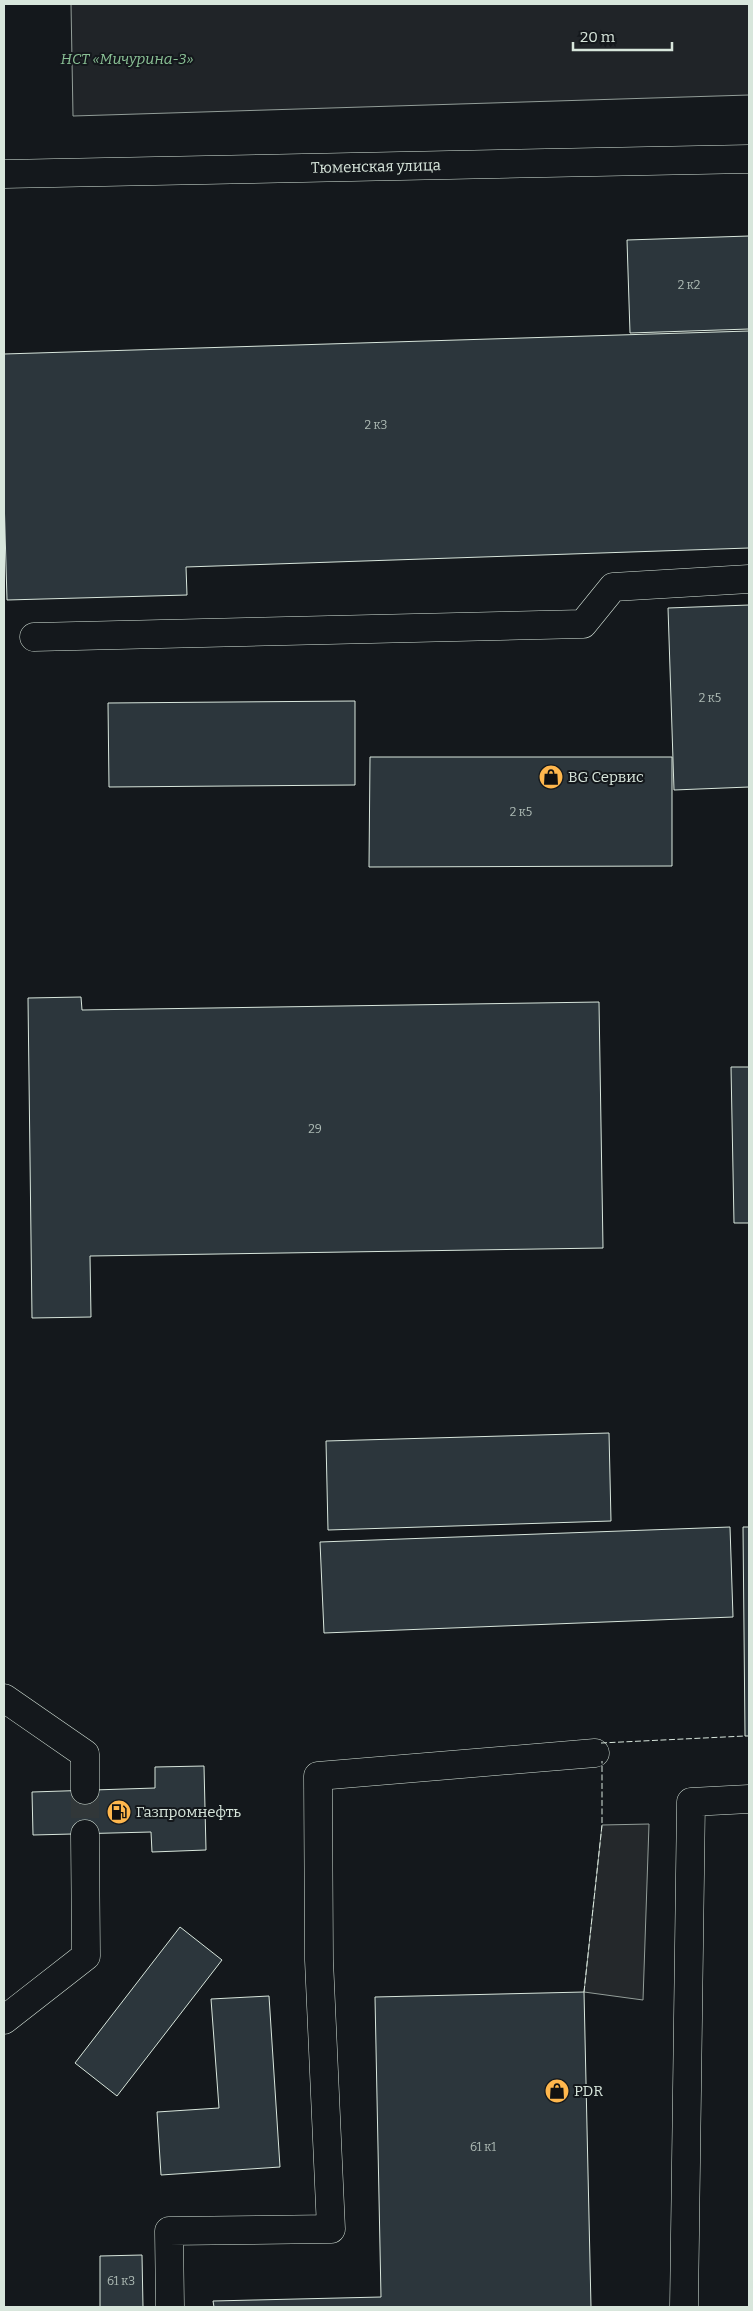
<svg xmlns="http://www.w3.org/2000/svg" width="753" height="2311" font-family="Bitter,serif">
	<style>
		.green { fill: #202428; stroke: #939e99 }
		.parking { fill: #24282b; stroke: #939e99 }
		.building { fill: #2c363c; stroke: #d8e6dc }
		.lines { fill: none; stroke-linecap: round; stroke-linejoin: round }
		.minor-tunnel { stroke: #313739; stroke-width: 28; stroke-dasharray: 28 14; stroke-linecap: butt }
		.minor-casing { stroke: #d8e6dc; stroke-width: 29 }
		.major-casing { stroke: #d8e6dc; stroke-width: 29 }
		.minor { stroke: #14181c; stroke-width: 28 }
		.major { stroke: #14181c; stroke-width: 28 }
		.fence { stroke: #d8e6dc; stroke-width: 1; stroke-dasharray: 6 2.5; stroke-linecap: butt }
		.labels { text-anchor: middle; stroke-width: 4; stroke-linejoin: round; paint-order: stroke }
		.number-label { font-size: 12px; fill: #adbab4 }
		.park-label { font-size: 15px; font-style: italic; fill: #8ac095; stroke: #14181c }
		.street-label { font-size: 15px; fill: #d8e6dc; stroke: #14181c }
		.poi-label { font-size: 15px; fill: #d8e6dc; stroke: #14181c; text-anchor: start }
	</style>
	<rect width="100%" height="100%" fill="#14181c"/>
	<path class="green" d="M71,4H749V95L73,116Z"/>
	<path class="parking" d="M649,1824L643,2000L584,1992L602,1825Z"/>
	<g class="building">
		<path d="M749,236V329L630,333L627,240Z"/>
		<path d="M749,331V548L186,567L187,595L7,600L4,496V354Z"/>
		<path d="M749,605V787L674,790L668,608Z"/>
		<path d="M355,701V785L109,787L108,703Z"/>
		<path d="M370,757H672V866L369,867Z"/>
		<path d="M81,997L82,1010L599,1002L603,1248L90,1256L91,1317L32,1318L28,998Z"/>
		<path d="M731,1067H749V1223H734Z"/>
		<path d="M609,1433L611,1521L328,1530L326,1441Z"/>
		<path d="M730,1527L733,1617L324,1633L320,1542Z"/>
		<path d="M743,1527H749V1736H745Z"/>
		<path d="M204,1766L206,1850L152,1852L151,1832L33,1835L32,1792L155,1788V1767Z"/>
		<path d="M180,1927L222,1960L117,2096L75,2063Z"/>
		<path d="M584,1992L591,2307H214L213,2301L381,2297L375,1997Z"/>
		<path d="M269,1996L280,2167L161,2175L157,2112L219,2108L211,1999Z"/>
		<path d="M142,2255L143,2307H100V2256Z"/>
	</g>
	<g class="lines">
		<path class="minor-tunnel" d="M85,1790V1834"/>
		<defs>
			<g id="minor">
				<path d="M34,637L583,624L613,587L749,579"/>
				<path d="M4,1698L85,1754V1790"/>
				<path d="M4,2020L86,1956L85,1834"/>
				<path d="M170,2307L169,2231L331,2229L319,1960L318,1776L595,1753"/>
				<path d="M684,2307L691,1802L749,1799"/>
			</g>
			<g id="major">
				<path id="s1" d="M4,174L749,159"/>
			</g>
		</defs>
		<use href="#minor" class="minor-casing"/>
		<use href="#major" class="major-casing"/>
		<use href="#minor" class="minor"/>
		<use href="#major" class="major"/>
		<g class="fence">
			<path d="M601,1743L745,1736"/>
			<path d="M584,1992L602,1825V1761"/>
		</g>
	</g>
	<defs>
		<symbol id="shop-disc" viewBox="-11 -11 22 22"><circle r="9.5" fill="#ffb74d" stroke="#14181c"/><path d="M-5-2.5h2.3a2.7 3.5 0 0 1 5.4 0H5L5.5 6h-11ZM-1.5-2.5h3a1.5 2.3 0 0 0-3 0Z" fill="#111"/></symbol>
		<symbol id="fuel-disc" viewBox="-11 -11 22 22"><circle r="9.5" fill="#ffb74d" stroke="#14181c"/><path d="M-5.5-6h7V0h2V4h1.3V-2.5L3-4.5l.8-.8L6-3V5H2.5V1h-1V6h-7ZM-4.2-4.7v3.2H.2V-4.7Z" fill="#111"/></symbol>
	</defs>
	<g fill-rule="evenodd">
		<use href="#shop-disc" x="537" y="763" width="28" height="28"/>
		<use href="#fuel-disc" x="105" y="1798" width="28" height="28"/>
		<use href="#shop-disc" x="543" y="2077" width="28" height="28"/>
	</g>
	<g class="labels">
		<g class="number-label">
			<text x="689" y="289">2 к2</text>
			<text x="376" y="429">2 к3</text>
			<text x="710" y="702">2 к5</text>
			<text x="521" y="816">2 к5</text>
			<text x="315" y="1133">29</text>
			<text x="483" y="2151">61 к1</text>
			<text x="121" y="2285">61 к3</text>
		</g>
		<g class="park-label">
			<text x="127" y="64">НСТ «Мичурина-3»</text>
		</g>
		<g class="street-label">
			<text dy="5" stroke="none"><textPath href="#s1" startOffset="372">Тюменская улица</textPath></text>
		</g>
		<g class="poi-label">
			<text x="568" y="782">BG Сервис</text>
			<text x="136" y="1817">Газпромнефть</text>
			<text x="574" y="2096">PDR</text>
		</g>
	</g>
	<rect width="753" height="2311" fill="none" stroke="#d8e6dc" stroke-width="10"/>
	<path d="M573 42v8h99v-8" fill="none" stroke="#d8e6dc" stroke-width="2.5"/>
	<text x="580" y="42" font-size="15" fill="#d8e6dc" stroke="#14181c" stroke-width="4" paint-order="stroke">20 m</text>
</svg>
